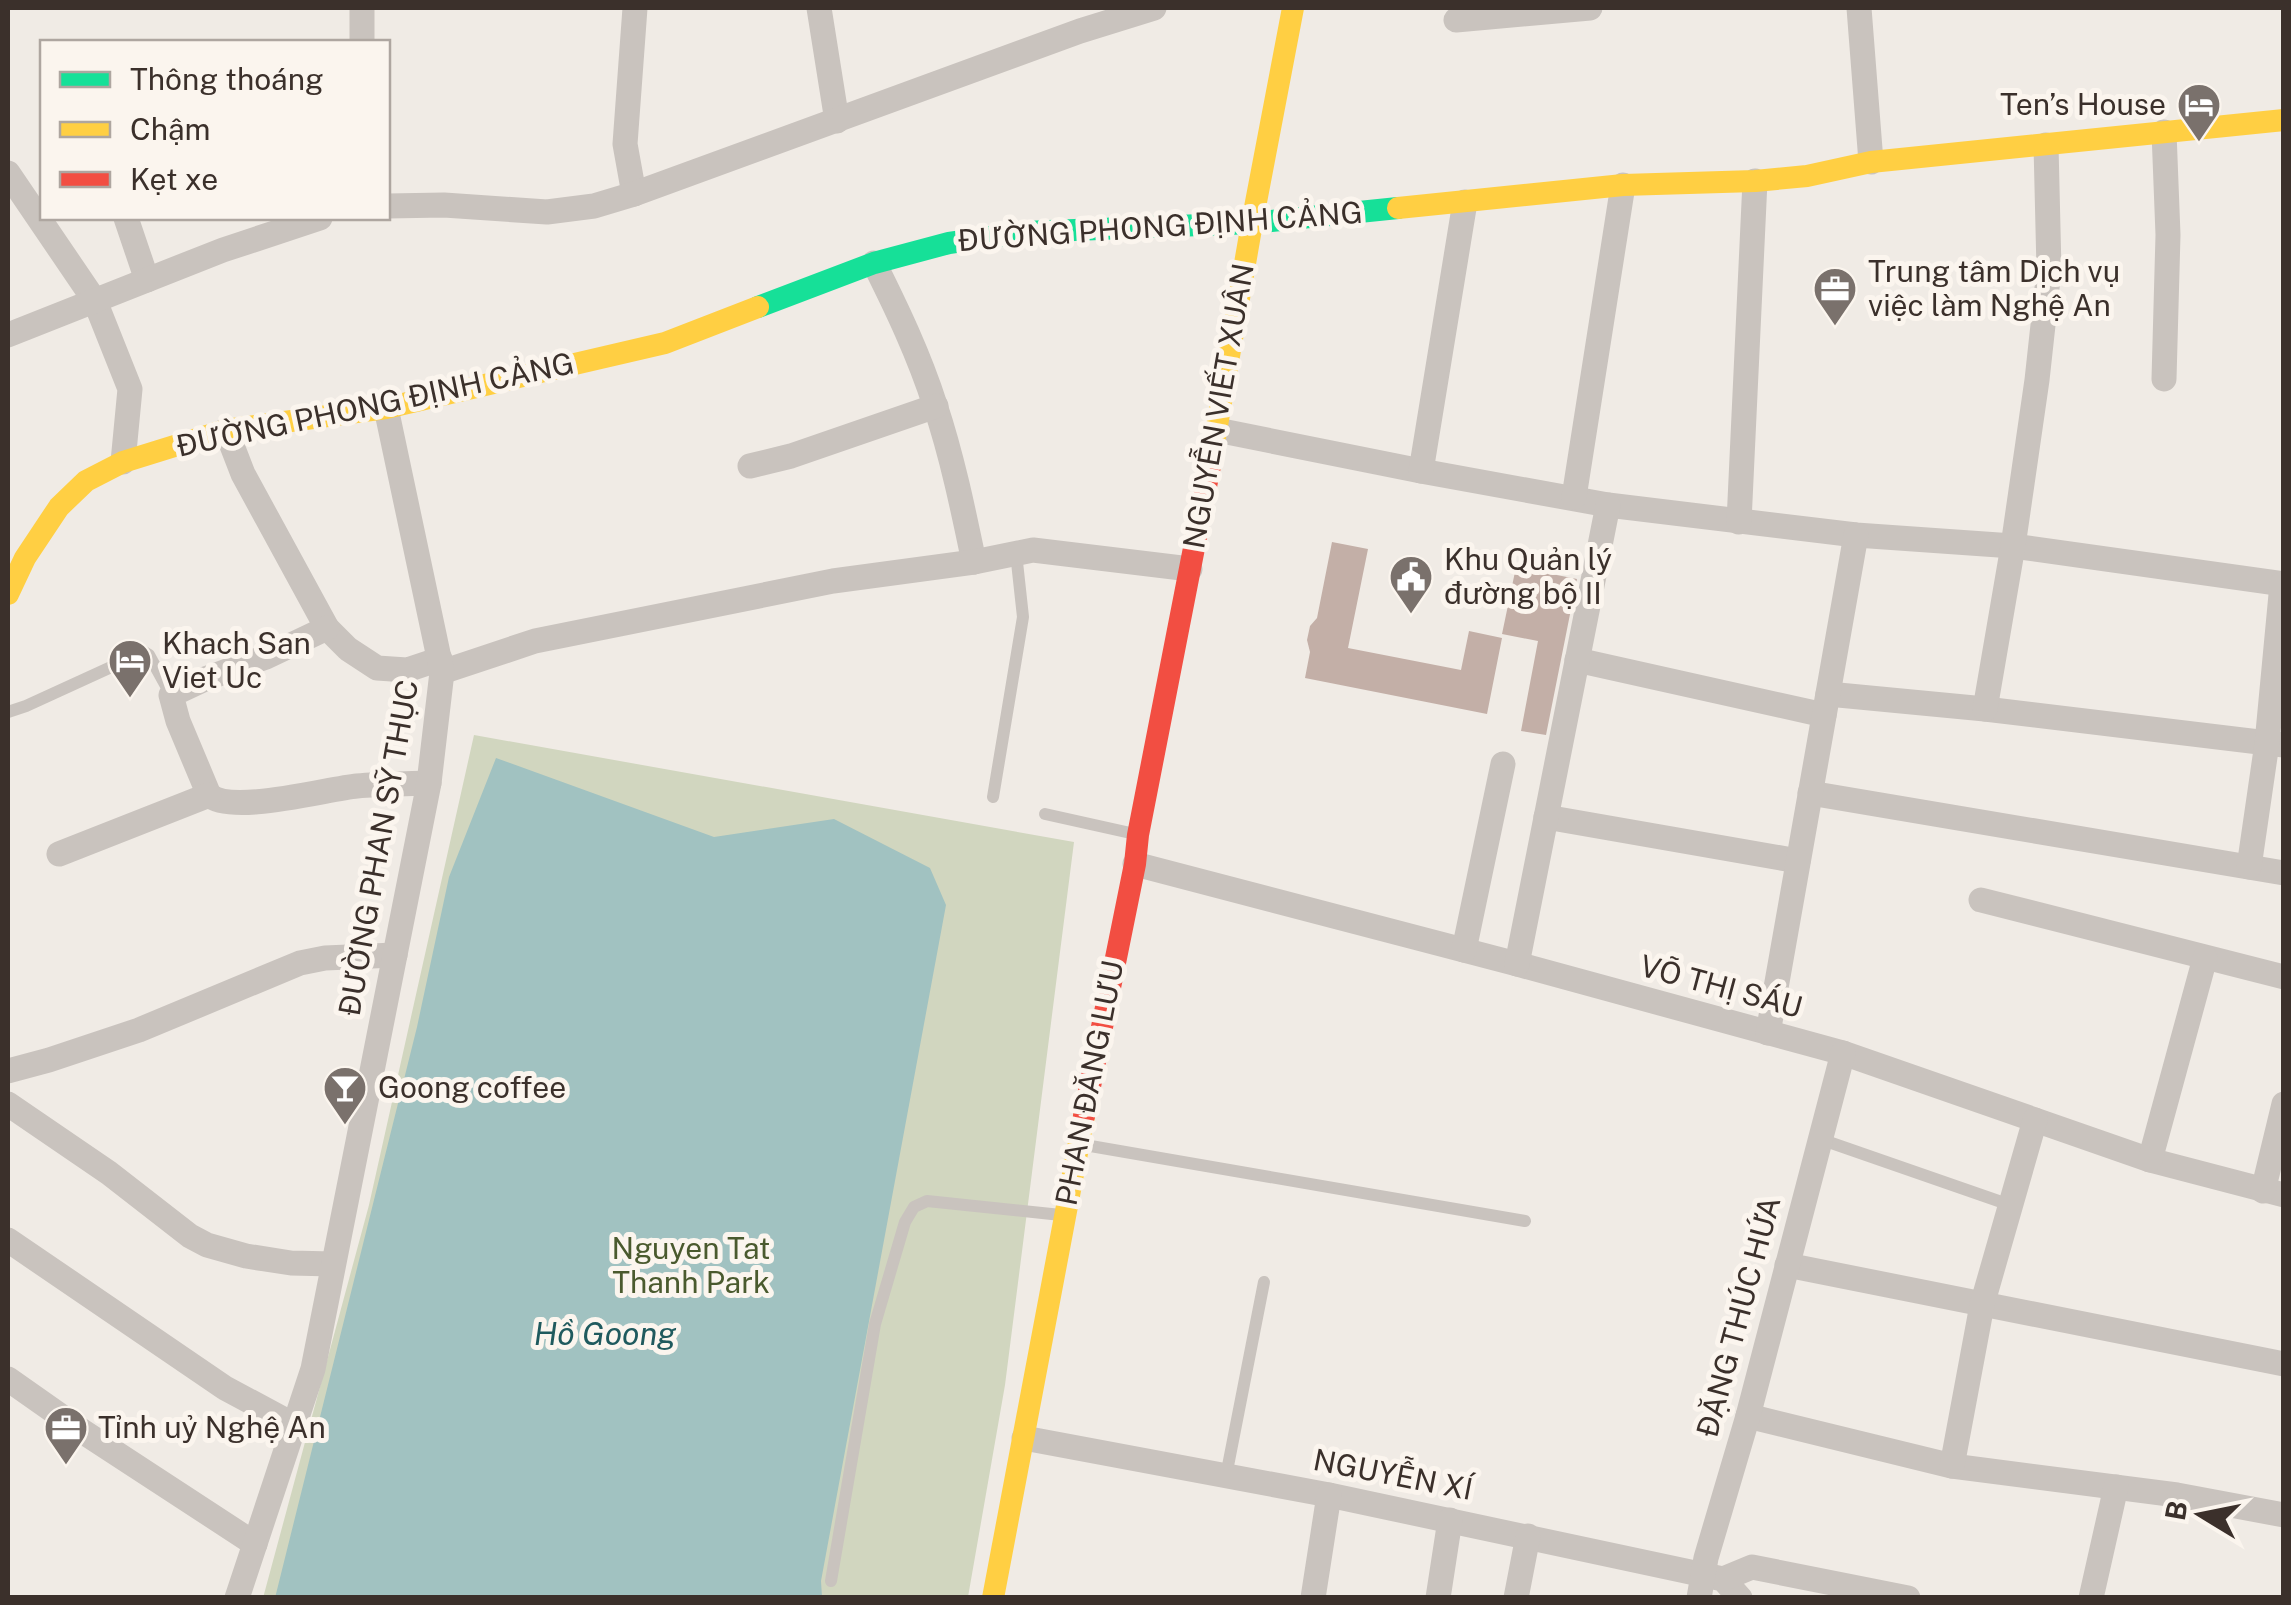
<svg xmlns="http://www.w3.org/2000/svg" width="2291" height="1605" font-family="'Public Sans',sans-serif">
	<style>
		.green { fill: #d1d6bf }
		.water { fill: #a1c2c1 }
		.building { fill: #c3afa7 }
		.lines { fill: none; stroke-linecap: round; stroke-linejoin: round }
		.lane { stroke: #c9c3be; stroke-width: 12 }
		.street { stroke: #c9c3be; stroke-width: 25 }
		.fast { stroke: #16e098; stroke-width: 22 }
		.slow { stroke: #ffcf43; stroke-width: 22 }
		.jam { stroke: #f24e42; stroke-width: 22 }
		.labels { text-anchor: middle; stroke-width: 10; stroke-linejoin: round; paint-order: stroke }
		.poi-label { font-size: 30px; fill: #3b302b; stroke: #fbf5ee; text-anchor: start }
		.street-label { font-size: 30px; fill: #3b302b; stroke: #fbf5ee }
		.park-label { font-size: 30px; fill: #4a5a2e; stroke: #fbf5ee }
		.water-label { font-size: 32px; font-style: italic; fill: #1f5a5e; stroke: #fbf5ee }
	</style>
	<rect width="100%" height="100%" fill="#f0ebe5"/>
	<path class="green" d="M474,735L1074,842L1005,1385L968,1597L263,1598L369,1205Z"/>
	<path class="water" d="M496,758L714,837L834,819L930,868L946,905L821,1581L822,1597L275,1598L417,1027L449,877Z"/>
	<g class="building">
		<path d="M1332,542L1368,549L1348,648L1461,670L1469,631L1502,638L1487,714L1305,678L1310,652L1307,640L1310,626L1317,618Z"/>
		<path d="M1516,567L1577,579L1546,735L1521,731L1538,641L1502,634Z"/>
	</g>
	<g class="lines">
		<g class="lane">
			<path d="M8,712L26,706L144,652L149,655L171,695"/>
			<path d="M993,797L1023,617L1016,553"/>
			<path d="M1045,814L1135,834"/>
			<path d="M1820,1139L2010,1205"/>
			<path d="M1079,1144L1525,1221"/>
			<path d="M1226,1476L1264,1282"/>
			<path d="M831,1581L875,1324L905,1222L914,1207L927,1201L1061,1215"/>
		</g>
		<g class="street">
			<path d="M819,8L837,121"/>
			<path d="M1859,8L1871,162"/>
			<path d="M1456,20L1590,8"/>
			<path d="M362,42V8"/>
			<path d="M8,173L95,301L130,389L123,462"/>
			<path d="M634,194L625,144L635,8"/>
			<path d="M388,206L444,205L547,212L594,206L634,194L1080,31L1154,8"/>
			<path d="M126,218L147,280"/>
			<path d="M874,263C897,309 919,355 935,405C952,456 963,509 974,562"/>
			<path d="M8,335L223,250L320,218"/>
			<path d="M2164,379L2168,235L2164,132"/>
			<path d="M226,430L243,474L327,628L348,649L377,668L407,670L440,659"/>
			<path d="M1217,430L1421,471L1608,505L1856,535L2013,546L2284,584"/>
			<path d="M750,466L791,456L936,406"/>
			<path d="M1421,471L1465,202"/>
			<path d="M1574,497L1623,185"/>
			<path d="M1739,522L1755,181"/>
			<path d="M327,628L266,657L205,679L171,695L178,721L209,795C232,815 326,789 357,786C381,784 405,784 429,783"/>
			<path d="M1577,660L1824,715"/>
			<path d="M442,672L535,641L833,581L974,562L1033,550L1190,569"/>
			<path d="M1828,694L1985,709L2284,745"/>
			<path d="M1985,709L2013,546L2037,380L2049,270L2046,145"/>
			<path d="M1810,793L2284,873"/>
			<path d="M1546,817L1798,861"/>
			<path d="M59,854L209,795"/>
			<path d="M1135,864L1517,964L1843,1053L2150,1160L2284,1195"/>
			<path d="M2249,867L2267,743L2282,584"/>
			<path d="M1981,900L2284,977"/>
			<path d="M1464,950L1503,764"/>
			<path d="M1517,964L1608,505"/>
			<path d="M1768,1033L1856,535"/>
			<path d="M8,1071L49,1060L139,1030L300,963L325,958L395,955"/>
			<path d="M8,1104L109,1173L190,1236L207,1245L246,1256L291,1263L333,1264"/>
			<path d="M2150,1160L2205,958"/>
			<path d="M2263,1191L2284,1104"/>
			<path d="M8,1240L225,1388L294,1425"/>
			<path d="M1787,1265L2284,1364"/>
			<path d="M8,1379L82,1431L255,1544"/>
			<path d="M1748,1416L1952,1466L2177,1495L2284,1515"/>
			<path d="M1024,1438L1329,1495L1723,1579L1740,1598"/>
			<path d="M1952,1466L1982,1305L2035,1120"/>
			<path d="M1723,1579L1752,1567L1908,1598"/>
			<path d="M237,1598L313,1369L429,783L442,672L386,408"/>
			<path d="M1313,1598L1329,1495"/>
			<path d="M1438,1598L1450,1520"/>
			<path d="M1516,1598L1528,1536"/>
			<path d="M1699,1598L1706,1558L1748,1416L1843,1053"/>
			<path d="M2091,1598L2116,1487"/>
		</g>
		<path class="fast" d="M758,307L874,263L949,243L1024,232L1252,223L1398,208"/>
		<g class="slow">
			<path d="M1398,208L1623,185L1755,181L1807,176L1871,162L2284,120"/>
			<path d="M1210,466L1252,223L1293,8"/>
			<path d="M8,594L25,558L59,507L86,481L123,462L226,430L386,408L665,343L758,307"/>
			<path d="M993,1598L1084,1116"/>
		</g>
		<path class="jam" d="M1084,1116L1135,864L1138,835L1210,466"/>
	</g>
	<defs>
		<symbol id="hotel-pin" viewBox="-11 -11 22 30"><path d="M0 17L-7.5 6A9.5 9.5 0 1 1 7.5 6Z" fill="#7a716c" stroke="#fbf5ee"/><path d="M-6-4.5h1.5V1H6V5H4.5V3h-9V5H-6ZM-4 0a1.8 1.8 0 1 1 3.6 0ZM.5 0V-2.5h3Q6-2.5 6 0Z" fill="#fff"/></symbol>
		<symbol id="office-pin" viewBox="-11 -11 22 30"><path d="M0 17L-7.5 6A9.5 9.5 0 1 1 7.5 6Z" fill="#7a716c" stroke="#fbf5ee"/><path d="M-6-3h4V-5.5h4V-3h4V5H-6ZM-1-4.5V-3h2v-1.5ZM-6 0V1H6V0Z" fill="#fff"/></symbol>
		<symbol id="civic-pin" viewBox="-11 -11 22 30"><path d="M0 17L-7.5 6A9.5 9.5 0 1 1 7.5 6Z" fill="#7a716c" stroke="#fbf5ee"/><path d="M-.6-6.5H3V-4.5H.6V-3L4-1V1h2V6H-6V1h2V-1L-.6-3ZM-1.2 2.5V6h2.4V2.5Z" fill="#fff"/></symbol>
		<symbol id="bar-pin" viewBox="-11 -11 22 30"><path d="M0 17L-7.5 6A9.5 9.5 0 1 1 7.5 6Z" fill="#7a716c" stroke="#fbf5ee"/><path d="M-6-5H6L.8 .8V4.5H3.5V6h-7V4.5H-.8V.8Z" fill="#fff"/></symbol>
	</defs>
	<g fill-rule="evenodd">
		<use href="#hotel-pin" x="2174" y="80" width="50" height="68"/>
		<use href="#office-pin" x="1810" y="264" width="50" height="68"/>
		<use href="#civic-pin" x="1386" y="552" width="50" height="68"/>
		<use href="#hotel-pin" x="105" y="636" width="50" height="68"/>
		<use href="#bar-pin" x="320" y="1063" width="50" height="68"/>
		<use href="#office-pin" x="41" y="1403" width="50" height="68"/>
	</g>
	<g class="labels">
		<g class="poi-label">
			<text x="2166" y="115" text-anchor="end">Ten’s House</text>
			<text x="1868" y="282">Trung tâm Dịch vụ<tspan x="1868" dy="34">việc làm Nghệ An</tspan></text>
			<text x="1444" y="570">Khu Quản lý<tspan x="1444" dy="34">đường bộ II</tspan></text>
			<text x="162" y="654">Khach San<tspan x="162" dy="34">Viet Uc</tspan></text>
			<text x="378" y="1098">Goong coffee</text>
			<text x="98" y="1438">Tỉnh uỷ Nghệ An</text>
		</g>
		<g class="street-label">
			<text transform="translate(1160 227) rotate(-4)" y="10">ĐƯỜNG PHONG ĐỊNH CẢNG</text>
			<text transform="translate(375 405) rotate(-12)" y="10">ĐƯỜNG PHONG ĐỊNH CẢNG</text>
			<text transform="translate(1219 406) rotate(-80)" y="10">NGUYỄN VIẾT XUÂN</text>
			<text transform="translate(379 848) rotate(-80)" y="10">ĐƯỜNG PHAN SỸ THỤC</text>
			<text transform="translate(1721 987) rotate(15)" y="10">VÕ THỊ SÁU</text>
			<text transform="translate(1090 1083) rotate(-79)" y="10">PHAN ĐĂNG LƯU</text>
			<text transform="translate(1739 1317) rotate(-75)" y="10">ĐẶNG THÚC HỨA</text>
			<text transform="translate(1393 1475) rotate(11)" y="10">NGUYỄN XÍ</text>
		</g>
		<g class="park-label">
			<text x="691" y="1259">Nguyen Tat<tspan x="691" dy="34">Thanh Park</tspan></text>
		</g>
		<g class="water-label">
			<text x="605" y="1345">Hồ Goong</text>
		</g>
	</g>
	<rect width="2291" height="1605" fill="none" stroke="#3b302b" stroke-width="20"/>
	<rect x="40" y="40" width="350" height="180" fill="#fbf5ee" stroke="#aea6a0" stroke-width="2.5"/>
	<rect x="60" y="72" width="50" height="15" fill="#16e098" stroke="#aea6a0" stroke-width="2.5"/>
	<text x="130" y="90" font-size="30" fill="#3b302b">Thông thoáng</text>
	<rect x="60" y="122" width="50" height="15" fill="#ffcf43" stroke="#aea6a0" stroke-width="2.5"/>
	<text x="130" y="140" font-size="30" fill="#3b302b">Chậm</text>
	<rect x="60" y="172" width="50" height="15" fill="#f24e42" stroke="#aea6a0" stroke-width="2.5"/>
	<text x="130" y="190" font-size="30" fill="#3b302b">Kẹt xe</text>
	<g transform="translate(2201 1515) rotate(280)" stroke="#fbf5ee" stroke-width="8" paint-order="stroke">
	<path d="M0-8L18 38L0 25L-18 38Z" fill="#3b302b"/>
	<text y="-15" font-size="28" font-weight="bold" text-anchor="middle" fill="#3b302b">B</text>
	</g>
</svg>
